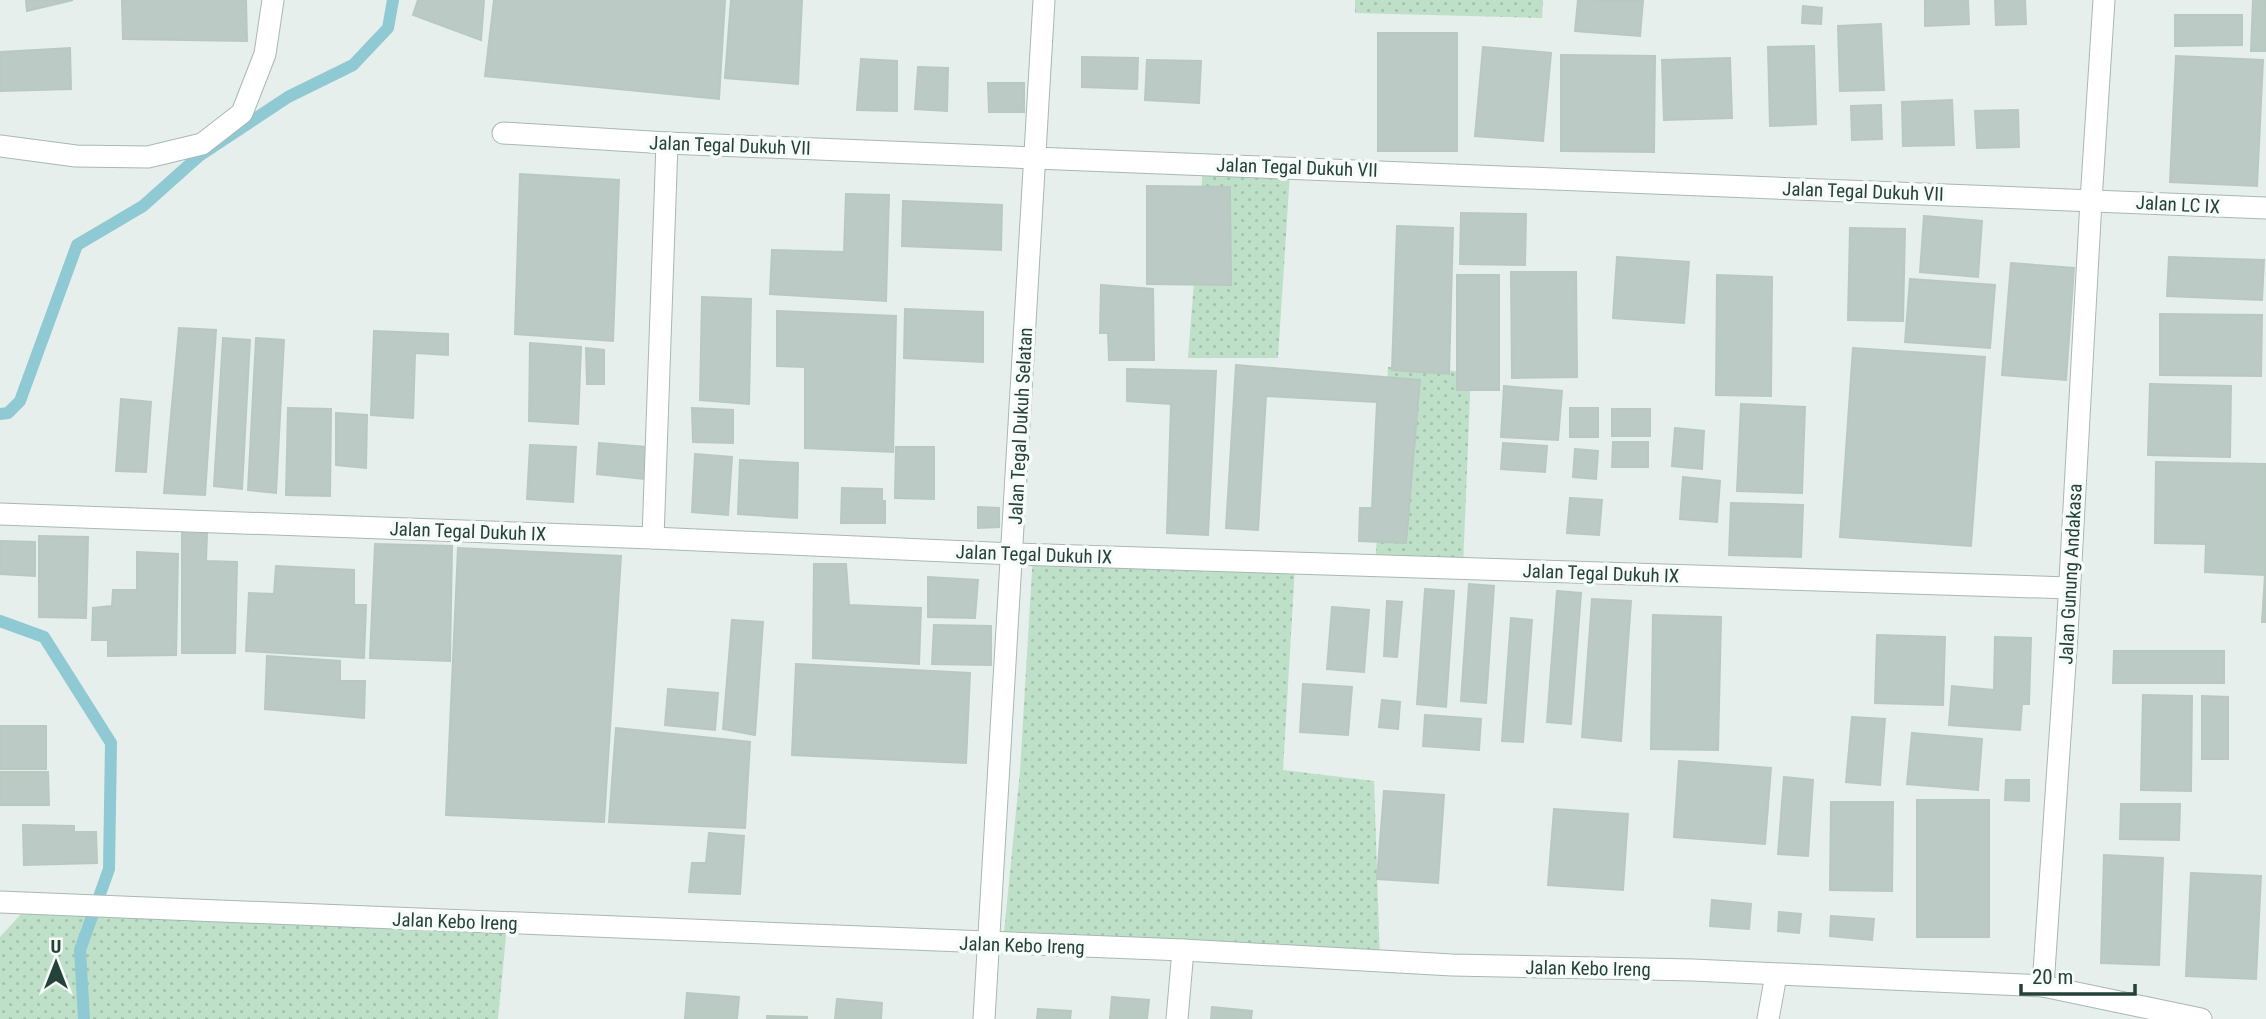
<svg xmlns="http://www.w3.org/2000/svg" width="2266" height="1019" font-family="'Roboto Condensed',sans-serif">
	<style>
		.grass { fill: url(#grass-dots) }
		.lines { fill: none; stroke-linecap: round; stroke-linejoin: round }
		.stream { stroke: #8ec9d4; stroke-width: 12 }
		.building { fill: #bbcac4; stroke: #b8c9c2; stroke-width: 2 }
		.minor-casing { stroke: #a8b8b2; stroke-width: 23 }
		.tertiary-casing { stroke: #a8b8b2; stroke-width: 23 }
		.minor { stroke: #fff; stroke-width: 21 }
		.tertiary { stroke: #fff; stroke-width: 21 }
		.labels { text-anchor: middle; stroke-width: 7; stroke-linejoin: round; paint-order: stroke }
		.street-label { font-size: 19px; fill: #24423a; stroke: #f7fbf9 }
	</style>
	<defs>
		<pattern id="grass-dots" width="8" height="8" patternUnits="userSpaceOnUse" patternTransform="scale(1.75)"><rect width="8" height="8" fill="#bfe0c8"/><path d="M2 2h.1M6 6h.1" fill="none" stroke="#a4c1ad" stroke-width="1.8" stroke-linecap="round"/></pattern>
	</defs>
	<rect width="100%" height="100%" fill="#e6efeb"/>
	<g class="grass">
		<path d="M1355,0H1543L1542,18L1355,13Z"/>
		<path d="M1203,167L1290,173L1278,358H1188Z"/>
		<path d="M1388,367L1471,372L1463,567H1375Z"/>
		<path d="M1033,554L1295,566L1283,770L1374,781L1380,961L1002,953L1020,771Z"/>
		<path d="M31,903L507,926L498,1019H0V937Z"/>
	</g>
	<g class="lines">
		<g class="stream">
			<path d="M0,414L8,413L20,401L77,245L143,206L199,156L288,97L353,65L388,28L393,0"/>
			<path d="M0,621L44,637L111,743L109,869L80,950L84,1019"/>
		</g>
	</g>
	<g class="building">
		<path d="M26,0H73L27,11Z"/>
		<path d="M122,0H246L247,41L123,39Z"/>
		<path d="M418,0H484L481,40L413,15Z"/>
		<path d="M494,0H725L719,99L485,76Z"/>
		<path d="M731,0H802L798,84L725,78Z"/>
		<path d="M1578,0L1643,1L1640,36L1575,31Z"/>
		<path d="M1925,0H1968L1969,24L1925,26Z"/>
		<path d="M1995,0H2025L2026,24L1996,25Z"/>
		<path d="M2253,0H2266V51H2251Z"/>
		<path d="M1803,6L1822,8L1821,24L1802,23Z"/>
		<path d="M2175,15H2242V45L2175,46Z"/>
		<path d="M1881,24L1884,90L1840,91L1838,26Z"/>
		<rect x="1378" y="33" width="79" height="118"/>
		<path d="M1814,46L1816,124L1770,126L1768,47Z"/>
		<path d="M1483,47L1551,53L1543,141L1475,136Z"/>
		<path d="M70,48L71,89L0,91V52Z"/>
		<path d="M1561,55L1655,56L1654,152L1561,151Z"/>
		<path d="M2176,56L2263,60L2257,186L2170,182Z"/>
		<path d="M1082,57L1138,58L1137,89L1082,87Z"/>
		<path d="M1730,58L1732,118L1664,120L1662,60Z"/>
		<path d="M861,59L897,61V111L857,110Z"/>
		<path d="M1147,60L1201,61L1199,103L1145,100Z"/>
		<path d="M918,67L948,68L947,111L915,109Z"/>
		<path d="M988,83H1024V112H989Z"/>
		<path d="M1952,100L1954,145L1903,146L1902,102Z"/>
		<path d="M1881,105L1882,139L1852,140L1851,106Z"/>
		<path d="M2018,110L2019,147L1977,148L1975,111Z"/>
		<path d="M520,174L619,180L613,341L515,334Z"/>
		<path d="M1147,186L1230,187L1231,285L1147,284Z"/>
		<path d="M846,194L889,195L886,301L770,294L772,250L844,252Z"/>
		<path d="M903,201L1002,205L1001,250L902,246Z"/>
		<path d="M1461,213L1526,214L1525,265L1460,264Z"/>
		<path d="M1924,216L1982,221L1978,277L1920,272Z"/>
		<path d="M1397,226L1453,228L1449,374L1392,370Z"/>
		<path d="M1850,228L1905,229L1903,321L1848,320Z"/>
		<path d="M1617,257L1689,262L1684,323L1613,318Z"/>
		<path d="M2169,257L2264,260L2262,300L2167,296Z"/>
		<path d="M2011,263L2074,268L2066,380L2002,375Z"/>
		<path d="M1511,272H1576L1577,377L1512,378Z"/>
		<rect x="1457" y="275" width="42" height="115"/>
		<path d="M1717,275L1772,277L1771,396L1716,395Z"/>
		<path d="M1910,279L1995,285L1990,348L1905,342Z"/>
		<path d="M1101,285L1153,289L1154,360H1109L1108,333H1100Z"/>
		<path d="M702,297L751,299L749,404L700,400Z"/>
		<path d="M905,309L983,312V362L904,358Z"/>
		<path d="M777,311L896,316L893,452L805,448V367L777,366Z"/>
		<path d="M2160,314L2262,315L2261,376L2160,375Z"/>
		<path d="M179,328L216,330L205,495L164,493Z"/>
		<path d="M374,331L448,334V355L415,353L413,418L371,415Z"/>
		<path d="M223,338L250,340L242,489L214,486Z"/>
		<path d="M256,338L284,340L276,493L248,490Z"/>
		<path d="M530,343L581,347L578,424L529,421Z"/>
		<path d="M586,348L604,350V384H587Z"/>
		<path d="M1853,348L1985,357L1971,546L1840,537Z"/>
		<path d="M1236,365L1420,380L1406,543L1359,541L1360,508H1372L1377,402L1266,396L1258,530L1226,528Z"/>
		<path d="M1127,369L1216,371L1208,535L1167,533L1171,404L1127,401Z"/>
		<path d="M2150,384L2231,386L2230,457L2148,455Z"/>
		<path d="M1504,386L1562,391L1558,440L1501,437Z"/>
		<path d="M121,399L151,402L146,472L116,471Z"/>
		<path d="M1741,404L1805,407L1802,493L1737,491Z"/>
		<path d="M288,408L331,409L330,496L286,495Z"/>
		<path d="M692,408L733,410V443L693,442Z"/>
		<rect x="1570" y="408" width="28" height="29"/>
		<rect x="1612" y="409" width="38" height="27"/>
		<path d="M336,413L367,415L366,468L336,465Z"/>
		<path d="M1675,428L1704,431L1702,469L1672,466Z"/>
		<path d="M1613,442H1648V467H1612Z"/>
		<path d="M599,443L646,447L644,479L597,474Z"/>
		<path d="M1503,443L1547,446L1545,472L1501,469Z"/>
		<path d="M530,445L576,447L573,502L527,499Z"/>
		<path d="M896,447H934V499L895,498Z"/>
		<path d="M1575,449L1598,451L1596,479L1573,477Z"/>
		<path d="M695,454L732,457L728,515L692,512Z"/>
		<path d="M740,460L798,463L797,518L738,514Z"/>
		<path d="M2156,462L2266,464V622H2262L2265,575L2205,572L2206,544L2155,543Z"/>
		<path d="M1683,477L1720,481L1717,522L1680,519Z"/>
		<path d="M842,488L882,489V501H885V523H841Z"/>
		<path d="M1570,498L1602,500L1599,535L1567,533Z"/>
		<path d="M1731,503L1803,505L1801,557L1729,555Z"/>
		<path d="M978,507L999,508V527L978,528Z"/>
		<path d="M182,533L207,534L206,561L237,562L235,653H182Z"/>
		<path d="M39,536L88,537L86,618L39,617Z"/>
		<path d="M0,541L35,542V576L0,574Z"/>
		<path d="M375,544L452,546L450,661L370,658Z"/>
		<path d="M458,548L621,556L604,822L446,815Z"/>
		<path d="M137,552L178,554L176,655L108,656V640H92L93,608L112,606L113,590H137Z"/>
		<path d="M814,564H846L849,605L921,608L919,664L813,658Z"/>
		<path d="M276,566L354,570V605H366L364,658L246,651L249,593L274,594Z"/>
		<path d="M928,577L978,580L975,618L928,617Z"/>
		<path d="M1469,584L1494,586L1486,703L1461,701Z"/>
		<path d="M1425,589L1454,591L1446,707L1417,704Z"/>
		<path d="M1557,591L1581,593L1571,724L1547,722Z"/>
		<path d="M1592,599L1631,601L1621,741L1582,737Z"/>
		<path d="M1387,601L1402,602L1397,657L1384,656Z"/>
		<path d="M1332,607L1369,610L1364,672L1327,669Z"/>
		<path d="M1653,615L1721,617L1718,750L1651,749Z"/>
		<path d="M1511,618L1532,620L1523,742L1502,741Z"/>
		<path d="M732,620L763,622L755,735L723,729Z"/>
		<path d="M934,625L991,626V665L932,664Z"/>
		<path d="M1877,635L1945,637L1943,705L1875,703Z"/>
		<path d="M1995,637L2031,638L2029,704H2022L2020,730L1949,725L1952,686L1994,690Z"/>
		<path d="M2114,651H2224V683H2113Z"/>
		<path d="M267,656L340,661V681H365L364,718L265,709Z"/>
		<path d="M796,664L970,673L966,763L792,755Z"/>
		<path d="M1303,684L1352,687L1348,735L1300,732Z"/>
		<path d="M668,689L718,693L715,730L665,725Z"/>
		<path d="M2143,695L2192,696L2191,791L2141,790Z"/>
		<path d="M2202,696L2228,697V759H2202Z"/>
		<path d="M1382,700L1400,702L1398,729L1379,727Z"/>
		<path d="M1425,715L1481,719L1479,750L1423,746Z"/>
		<path d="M1852,717L1885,719L1880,785L1846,782Z"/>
		<rect x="0" y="726" width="46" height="43"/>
		<path d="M616,728L750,742L745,828L609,822Z"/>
		<path d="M1912,733L1982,739L1978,790L1907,784Z"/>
		<path d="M1679,761L1771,768L1765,844L1674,837Z"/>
		<path d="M0,772H48L49,805H0Z"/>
		<path d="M1784,777L1813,780L1808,856L1778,854Z"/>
		<path d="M2006,780H2029V801L2005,800Z"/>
		<path d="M1384,791L1444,795L1438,883L1377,879Z"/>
		<rect x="1917" y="800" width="72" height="137"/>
		<path d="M1831,802H1893L1892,891L1830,890Z"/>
		<path d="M2121,804H2180L2179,840L2120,839Z"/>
		<path d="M1554,809L1628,814L1623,890L1548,885Z"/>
		<path d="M23,825L74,826V832H96L97,863L24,865Z"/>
		<path d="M709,833L744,836L740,894L689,892L692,863H706Z"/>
		<path d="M2104,855L2163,858L2159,965L2101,963Z"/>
		<path d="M2191,873L2261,876L2256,979L2186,976Z"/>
		<path d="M1712,900L1751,904L1749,929L1710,926Z"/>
		<path d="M1779,912L1801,914L1799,933L1778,931Z"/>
		<path d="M1831,916L1874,919L1872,940L1830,936Z"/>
		<path d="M687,993L739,997L737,1019H685Z"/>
		<path d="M1112,997L1149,1000L1147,1019H1110Z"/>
		<path d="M837,999L882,1003L881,1019H835Z"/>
		<path d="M1212,1007L1252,1011L1251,1019H1211Z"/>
		<path d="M1038,1009L1071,1011L1070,1019H1037Z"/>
		<path d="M767,1016L807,1017V1019H767Z"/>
	</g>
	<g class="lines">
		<defs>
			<g id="minor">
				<path d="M503,133L667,143L2266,208"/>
				<path d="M0,146L76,156L148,157L202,144L242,113L265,54L273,0"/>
				<path d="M0,514L653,538L1013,554L2069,588"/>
				<path d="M653,538L667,143"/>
				<path d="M0,902L1183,950L1452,965L1693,970L2043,986"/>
				<path d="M984,1019L1044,0"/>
				<path d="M1177,1019L1183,950"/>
				<path d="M1768,1019L1776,975"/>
			</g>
			<path id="tertiary" d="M2104,0L2091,201L2067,634L2043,986L2201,1019"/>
		</defs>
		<use href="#minor" class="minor-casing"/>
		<use href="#tertiary" class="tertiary-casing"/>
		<use href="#minor" class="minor"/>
		<use href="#tertiary" class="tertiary"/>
	</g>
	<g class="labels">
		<g class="street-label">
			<text transform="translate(730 145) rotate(2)" y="7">Jalan Tegal Dukuh VII</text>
			<text transform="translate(1297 167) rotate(2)" y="7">Jalan Tegal Dukuh VII</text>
			<text transform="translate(1863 191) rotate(2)" y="7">Jalan Tegal Dukuh VII</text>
			<text transform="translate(2178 204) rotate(3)" y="7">Jalan LC IX</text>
			<text transform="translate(1020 426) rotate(-87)" y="7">Jalan Tegal Dukuh Selatan</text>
			<text transform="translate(468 531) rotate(2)" y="7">Jalan Tegal Dukuh IX</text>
			<text transform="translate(1034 554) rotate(2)" y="7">Jalan Tegal Dukuh IX</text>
			<text transform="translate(1601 573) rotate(2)" y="7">Jalan Tegal Dukuh IX</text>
			<text transform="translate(2070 574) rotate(-87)" y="7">Jalan Gunung Andakasa</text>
			<text transform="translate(455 921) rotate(2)" y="7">Jalan Kebo Ireng</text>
			<text transform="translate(1022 945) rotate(2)" y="7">Jalan Kebo Ireng</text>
			<text transform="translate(1588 968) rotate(1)" y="7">Jalan Kebo Ireng</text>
		</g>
	</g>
	<g transform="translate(56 963)" stroke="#f7fbf9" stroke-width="5" paint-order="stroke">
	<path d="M0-5L12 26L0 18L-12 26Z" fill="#24423a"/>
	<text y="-10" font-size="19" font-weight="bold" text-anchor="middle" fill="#24423a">U</text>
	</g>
	<path d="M2021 984v10h114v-10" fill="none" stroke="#24423a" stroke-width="3.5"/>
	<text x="2032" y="984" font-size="21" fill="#24423a" stroke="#f7fbf9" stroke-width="5" paint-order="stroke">20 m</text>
</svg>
